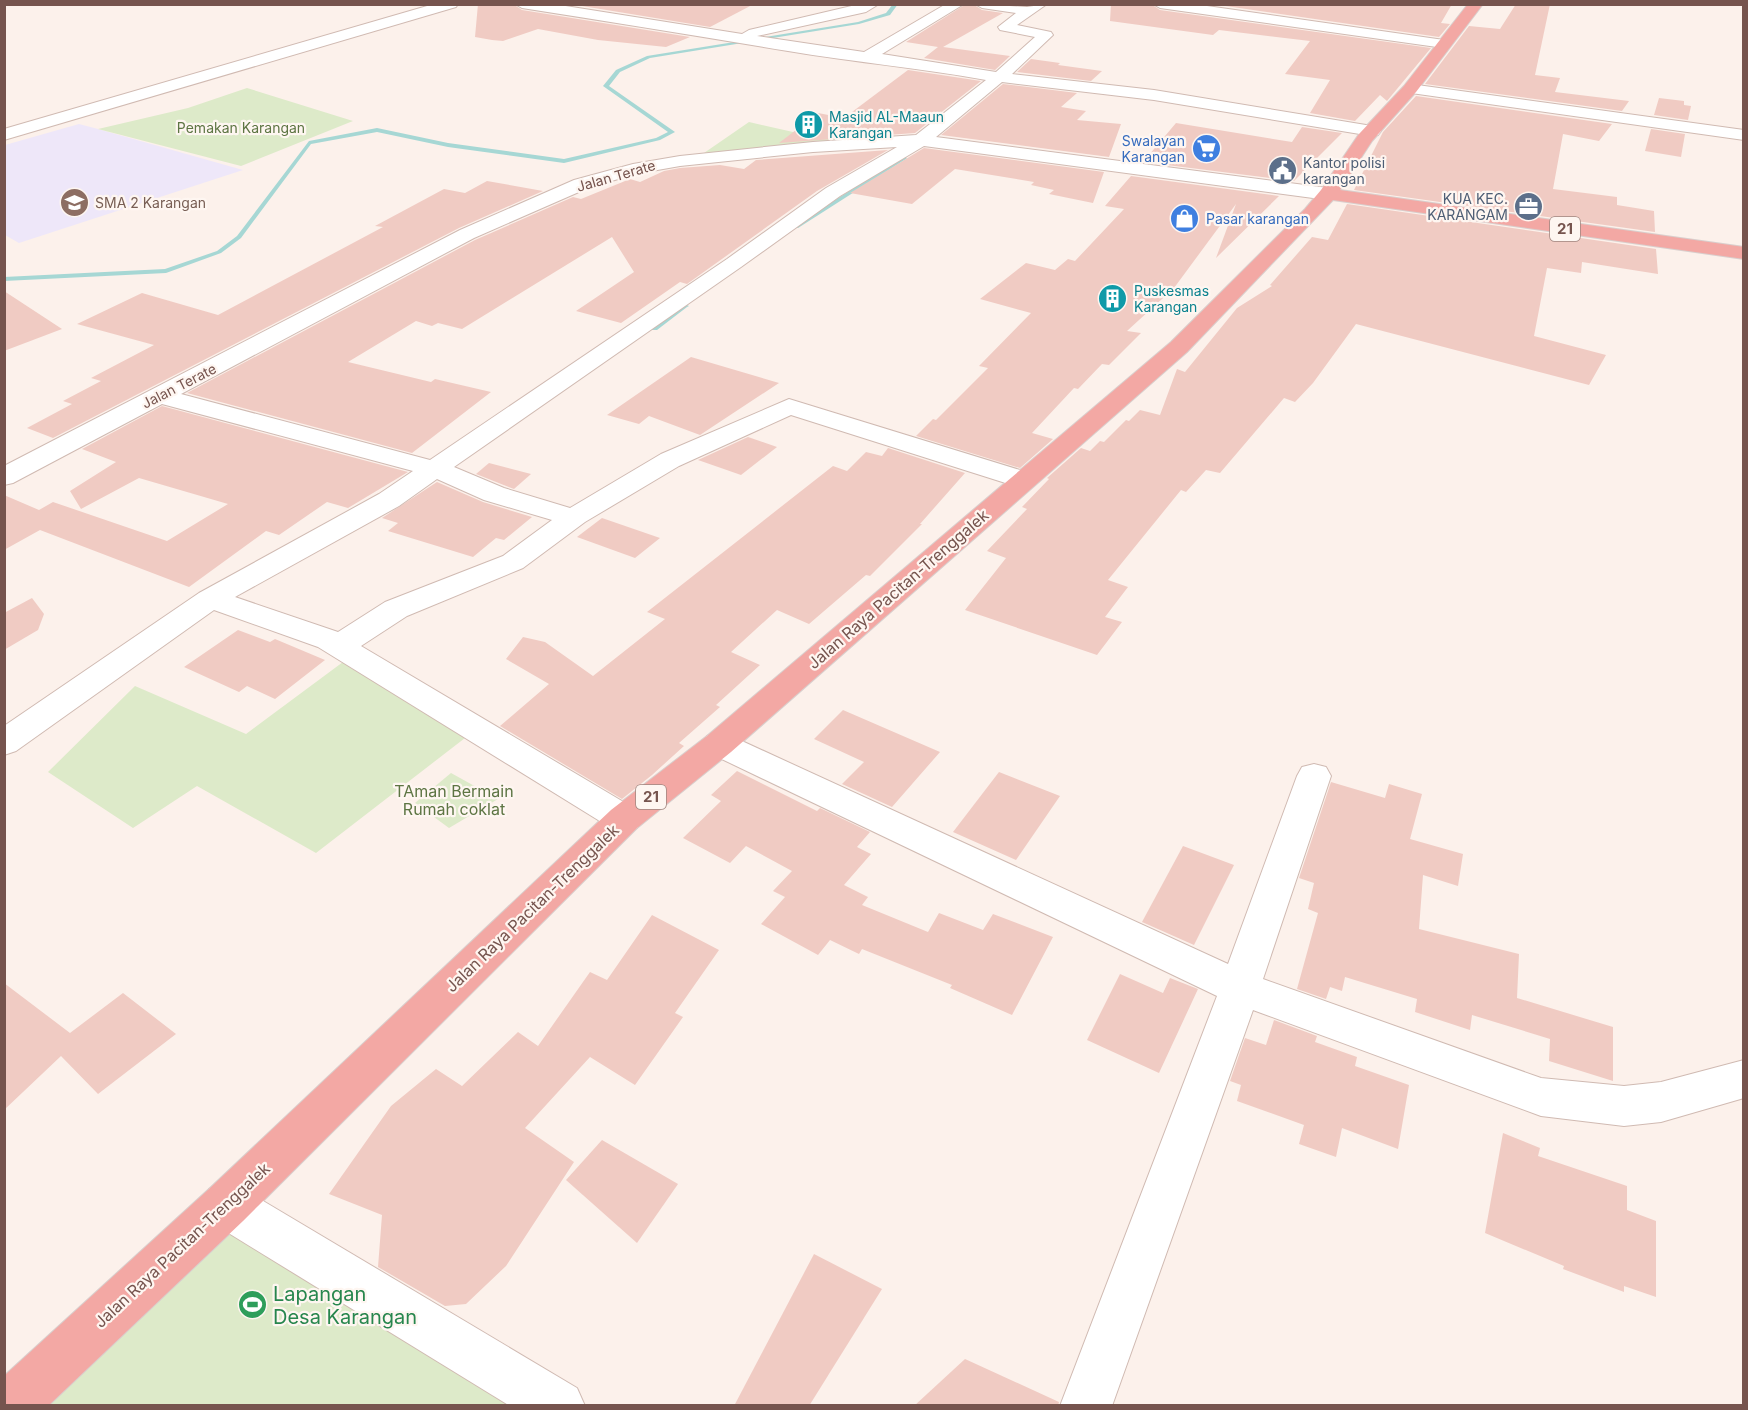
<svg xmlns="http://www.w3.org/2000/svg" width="1748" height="1410" font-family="Inter,sans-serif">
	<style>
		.education { fill: #eee7f9 }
		.green { fill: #ddeac9 }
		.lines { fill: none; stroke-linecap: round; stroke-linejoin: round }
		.stream { fill: #a6d7d4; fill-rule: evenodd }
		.building { fill: #f0cbc3 }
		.minor-casing { stroke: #d0bab2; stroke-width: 2 }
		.highway-casing { stroke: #d9cfcd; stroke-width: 2 }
		.minor { fill: #fff; fill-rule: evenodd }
		.highway { fill: #f3a8a4; fill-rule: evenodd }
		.labels { text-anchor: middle; stroke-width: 4.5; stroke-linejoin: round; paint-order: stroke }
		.far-culture-label { font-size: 14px; fill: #0d838f; stroke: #fef6f1; text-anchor: start }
		.far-park-label { font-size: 14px; fill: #5d7543; stroke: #fef6f1 }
		.far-shop-label { font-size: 14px; fill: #366cbe; stroke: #fef6f1; text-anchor: end }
		.far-service-label { font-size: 14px; fill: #4e5e75; stroke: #fef6f1; text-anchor: start }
		.far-street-label { font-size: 14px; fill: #76544e; stroke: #fef6f1 }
		.far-education-label { font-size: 14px; fill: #785e54; stroke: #fef6f1; text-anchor: start }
		.shield { fill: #fef6f1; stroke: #9f857f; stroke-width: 1.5 }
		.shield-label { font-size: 15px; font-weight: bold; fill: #76544e }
		.street-label { font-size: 16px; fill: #76544e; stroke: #fef6f1 }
		.park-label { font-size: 16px; fill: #5d7543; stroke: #fef6f1 }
		.near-leisure-label { font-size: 20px; fill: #27864d; stroke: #fef6f1; text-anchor: start }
	</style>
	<rect width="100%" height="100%" fill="#fcf1eb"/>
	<path class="education" d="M79,124L98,129L243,170L19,243L5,235V145Z"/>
	<g class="green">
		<path d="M247,88L353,121L241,166L98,129L188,108Z"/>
		<path d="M749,122L793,132L848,131L887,135L853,142L704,153Z"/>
		<path d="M343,662L465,738L316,853L197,786L133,828L48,772L135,686L246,734Z"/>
		<path d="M451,773L498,799L449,828L415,803Z"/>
		<path d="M226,1205L545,1406H13Z"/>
	</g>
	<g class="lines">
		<g class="stream">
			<path d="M893,4H898L890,15L859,24L650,58L620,72L609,86L675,132L660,140L564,163L448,147L377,132L311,144L241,238L221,253L166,273L4,281V277L165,269L217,251L237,236L309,141L377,128L448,143L564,159L656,138L668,132L603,86L616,70L647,56L858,22L886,13Z"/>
			<path d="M904,156L907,158L906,159L798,228L793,227Z"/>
			<path d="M685,304L689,306L687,307L657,330H651V326Z"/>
		</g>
	</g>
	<g class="building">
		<path d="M478,4H513L522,10L690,37L666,47L598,40L538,29L503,41L492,40L475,37Z"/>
		<path d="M570,4H754L710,27Z"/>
		<path d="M966,4H973L982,10L1003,13L943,47L1010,56L995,70L924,58L938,47L906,42Z"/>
		<path d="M1111,4H1151L1160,10L1431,48L1387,101L1380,95L1355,121L1310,113L1330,80L1285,74L1310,41L1219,30L1213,35L1110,21Z"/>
		<path d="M1212,4H1452L1441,23L1450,24L1439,37Z"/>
		<path d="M1516,4H1550L1535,75L1560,78L1555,92L1629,101L1622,111L1425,84L1469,26L1500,29Z"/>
		<path d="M1031,59L1060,63L1058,65L1102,71L1091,81L1017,72Z"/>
		<path d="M908,70L981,81L915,133L779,143L818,113L844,118Z"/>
		<path d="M1003,84L1077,93L1061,107L1086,111L1077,120L1121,124L1109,157L941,135Z"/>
		<path d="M1416,96L1612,124L1599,141L1563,134L1553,189L1617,197V205L1654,211L1655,232L1354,190L1383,132Z"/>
		<path d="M1659,98L1684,101V105L1691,106L1688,120L1654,115Z"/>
		<path d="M1176,123L1292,142L1302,127L1342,133L1294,181L1143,162Z"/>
		<path d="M1651,129L1685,134L1681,157L1645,151Z"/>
		<path d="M924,148L1104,172L1093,203L1049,194L1054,190L1031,185L1034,182L955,169L912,204L850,193Z"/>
		<path d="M888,150L817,191L687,284L680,282L621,323L576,311L634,272L612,237L462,329L438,323L432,326L416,321L348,362L431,382L435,379L491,392L412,453L187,393L475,240L573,197L581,199L630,179L640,182L664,171L680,168L720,165L744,169L756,160Z"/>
		<path d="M1131,176L1279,196L1216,258L1236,204L1174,288L1127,331L1141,333L1109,365L1102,364L1078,389L1074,388L1032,433L1053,439L1020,468L916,436L933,419L936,420L988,368L979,366L1031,313L980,299L1026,263L1055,270L1068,259L1075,261L1124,209L1105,206Z"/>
		<path d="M487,181L543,191L459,228L53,438L27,428L72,404L63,401L101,381L91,378L154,345L77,324L142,293L218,315L383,227L375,226L444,189L465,193Z"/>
		<path d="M1347,204L1656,249L1658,274L1582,262L1581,273L1547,268L1534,336L1606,355L1589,385L1356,324L1313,383L1295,402L1284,398L1220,473L1206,470L1186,492L1181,490L1108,580L1128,587L1105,617L1122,622L1097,655L965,610L1006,558L987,551L1027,509L1022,507L1049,479L1047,478L1081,448L1090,451L1100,441L1104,442L1126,420L1129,421L1140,410L1160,415L1177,369L1185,372L1237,308L1272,286L1270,285L1312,237L1328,240Z"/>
		<path d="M4,291L62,329L4,351Z"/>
		<path d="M691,357L779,383L700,435L649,416L639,424L607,415Z"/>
		<path d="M162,406L408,472L348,508L327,502L279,535L266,531L189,587L40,530L4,550V495L39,510L53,502L167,541L228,504L139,478L81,509L70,491L116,462L82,449Z"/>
		<path d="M748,437L777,447L741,475L698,460Z"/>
		<path d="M888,448L965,473L920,524H922L870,576L866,575L809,624L777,610L731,652L760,665L716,705L720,707L679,743L684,746L652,775L622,799L500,726L549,684L506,659L523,637L545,642L593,676L665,619L647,612L833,466L847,471L866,452L882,456Z"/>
		<path d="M489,463L531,474L514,489L476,474Z"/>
		<path d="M437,482L483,502L532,517L504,540L496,538L473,557L388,531L398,523L382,518Z"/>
		<path d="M602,518L660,538L635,558L577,537Z"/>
		<path d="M32,598L44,614L38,630L4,650V613Z"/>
		<path d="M238,630L270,642L275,639L325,660L275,699L247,686L239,692L184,667Z"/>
		<path d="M843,710L940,752L892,807L842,784L864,762L814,739Z"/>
		<path d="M737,771L817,811L820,808L870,832L857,847L871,854L844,885L868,897L862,905L928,932L939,913L983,930L993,914L1053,937L1012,1015L950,988L952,985L862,949L859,954L830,940L818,955L761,924L785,897L773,891L792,871L746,846L730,863L683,838L721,801L711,795Z"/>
		<path d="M999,772L1060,796L1016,860L953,832Z"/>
		<path d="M1331,782L1385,798L1389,784L1422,794L1410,839L1463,854L1458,886L1423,875L1419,929L1519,954L1517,998L1613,1027V1081L1549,1061L1550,1039L1472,1015L1470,1030L1415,1012L1417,999L1345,977L1342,991L1330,987L1326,999L1297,989L1318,913L1308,909L1314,883L1299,878Z"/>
		<path d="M1183,846L1234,865L1194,945L1142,922Z"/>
		<path d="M652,915L719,950L675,1013L683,1017L635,1085L590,1057L525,1128L574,1162L506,1266L466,1304L445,1306L378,1267L382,1215L329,1194L391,1106L436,1069L462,1086L518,1032L538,1046L590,972L607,980Z"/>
		<path d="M1120,974L1163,993L1170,978L1198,989L1159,1073L1087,1040Z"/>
		<path d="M4,983L70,1033L123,993L176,1034L98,1094L61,1056L4,1110Z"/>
		<path d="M1274,1020L1317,1036L1315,1042L1357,1057L1355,1066L1409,1085L1398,1149L1342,1128L1336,1157L1299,1144L1304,1125L1237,1101L1241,1085L1230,1081L1245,1038L1266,1045Z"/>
		<path d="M1503,1133L1540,1148L1538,1156L1627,1186V1210L1656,1221V1297L1624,1286V1292L1563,1269L1564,1266L1485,1233Z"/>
		<path d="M602,1140L678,1184L637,1243L566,1180Z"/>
		<path d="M814,1254L882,1289L809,1406H734Z"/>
		<path d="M965,1359L1059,1402L1058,1406H914Z"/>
	</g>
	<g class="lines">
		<defs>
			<g id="minor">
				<path d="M434,4H458L456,7L4,140V129Z"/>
				<path d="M515,4H553L742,34L749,30L860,4H879L866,12L757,36L864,52L946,4H964L882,54L996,72L1035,37L1000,30L998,27L1016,13L982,8L975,4L1027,7L1047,4L1017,25L1051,32L1053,35L1012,74L1154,90L1372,126L1378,127L1381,131L1378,135L1372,136L1154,100L1002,82L936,137L1328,188L1335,190L1337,194L1335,198L1328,200L924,146L840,196L741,267L454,467L504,488L570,508L661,454L789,399L1033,474L1037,480L1033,486L1024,488L1015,486L791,415L679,466L585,522L523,568L407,616L361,646L637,810L642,819L637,828L624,832L611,828L318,647L214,610L16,751L4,755V726L199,593L379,494L413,471L162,404L13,483L4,485V466L460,230L574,180L633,164L680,156L813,142L916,135L986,80C920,68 853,62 788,51C699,36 611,22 522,8ZM897,147L826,188L727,259L430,460L181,394L474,238L588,188L635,174L680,166L813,152ZM437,479L484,500L552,520L503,556L385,602L338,632L235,597L399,506Z"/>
				<path d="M1153,4H1193L1444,40L1451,44L1444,48L1160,8Z"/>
				<path d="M1410,84L1744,130V140L1404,92L1402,89Z"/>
				<path d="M719,732L731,736L1228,964L1297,776L1302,767L1314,764L1326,767L1331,776L1263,979L1541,1078L1624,1086L1661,1082L1744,1060V1098L1661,1122L1624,1126L1541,1116L1253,1010L1112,1406H1060L1217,996L707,752L702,744L707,736Z"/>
				<path d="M226,1183L243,1189L577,1388L585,1406H510L209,1221L203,1205L209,1189Z"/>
			</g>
			<path id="highway" d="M1468,4H1483L1416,92L1372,141L1340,190L1744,247V259L1333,200L1187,352L731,752L637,828L243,1221L48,1406H4V1376L209,1189L611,810L707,736L1171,342L1305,209L1321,190L1359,134L1404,86Z"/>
		</defs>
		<use href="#minor" class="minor-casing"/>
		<use href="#highway" class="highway-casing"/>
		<use href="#minor" class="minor"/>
		<use href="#highway" class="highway"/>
	</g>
	<defs>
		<symbol id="building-disc" viewBox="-11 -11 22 22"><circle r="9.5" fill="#0f9aa8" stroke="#fef6f1"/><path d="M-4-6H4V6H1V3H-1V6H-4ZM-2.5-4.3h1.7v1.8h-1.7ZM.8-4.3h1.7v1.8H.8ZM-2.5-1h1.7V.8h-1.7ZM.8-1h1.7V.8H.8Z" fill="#fff"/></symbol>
		<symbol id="supermarket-disc" viewBox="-11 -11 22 22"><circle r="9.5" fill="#3f7fe0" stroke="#fef6f1"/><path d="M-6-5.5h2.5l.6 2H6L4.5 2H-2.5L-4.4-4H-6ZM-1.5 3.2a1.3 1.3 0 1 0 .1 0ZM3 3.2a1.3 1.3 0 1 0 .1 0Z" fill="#fff"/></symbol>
		<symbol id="civic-disc" viewBox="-11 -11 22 22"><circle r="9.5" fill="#5c6f8a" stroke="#fef6f1"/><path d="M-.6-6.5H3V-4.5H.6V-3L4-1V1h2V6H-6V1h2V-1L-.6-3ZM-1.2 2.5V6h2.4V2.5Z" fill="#fff"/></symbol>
		<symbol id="school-disc" viewBox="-11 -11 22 22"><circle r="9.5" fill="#8d6e63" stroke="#fef6f1"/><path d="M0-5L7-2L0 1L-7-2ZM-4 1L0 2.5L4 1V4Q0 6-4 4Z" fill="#fff"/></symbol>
		<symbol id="office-disc" viewBox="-11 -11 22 22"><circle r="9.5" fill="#5c6f8a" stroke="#fef6f1"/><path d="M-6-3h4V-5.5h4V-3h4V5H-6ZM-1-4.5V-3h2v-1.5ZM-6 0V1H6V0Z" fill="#fff"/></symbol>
		<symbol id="shop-disc" viewBox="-11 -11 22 22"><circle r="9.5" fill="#3f7fe0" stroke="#fef6f1"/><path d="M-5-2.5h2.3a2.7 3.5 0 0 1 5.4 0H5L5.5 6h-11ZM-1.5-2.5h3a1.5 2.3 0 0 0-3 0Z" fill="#fff"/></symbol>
		<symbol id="stadium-disc" viewBox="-11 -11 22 22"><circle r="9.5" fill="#2e9e5b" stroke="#fef6f1"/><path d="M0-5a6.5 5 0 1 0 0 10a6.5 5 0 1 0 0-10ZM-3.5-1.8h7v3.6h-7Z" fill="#fff"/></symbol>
	</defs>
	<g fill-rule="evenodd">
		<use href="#building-disc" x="792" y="108" width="33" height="33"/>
		<use href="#supermarket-disc" x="1190" y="132" width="33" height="33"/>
		<use href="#civic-disc" x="1266" y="154" width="33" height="33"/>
		<use href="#school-disc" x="58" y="186" width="33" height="33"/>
		<use href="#office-disc" x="1512" y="190" width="33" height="33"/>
		<use href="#shop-disc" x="1168" y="202" width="33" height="33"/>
		<use href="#building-disc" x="1096" y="282" width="33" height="33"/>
		<use href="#stadium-disc" x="236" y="1288" width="33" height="33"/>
	</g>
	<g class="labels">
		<g class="far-culture-label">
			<text x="829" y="122">Masjid AL-Maaun<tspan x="829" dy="16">Karangan</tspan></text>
			<text x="1134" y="296">Puskesmas<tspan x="1134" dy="16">Karangan</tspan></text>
		</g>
		<g class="far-park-label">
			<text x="241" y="133">Pemakan Karangan</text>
		</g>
		<g class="far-shop-label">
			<text x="1185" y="146">Swalayan<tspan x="1185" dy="16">Karangan</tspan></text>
			<text x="1206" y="224" text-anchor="start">Pasar karangan</text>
		</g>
		<g class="far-service-label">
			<text x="1303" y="168">Kantor polisi<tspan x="1303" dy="16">karangan</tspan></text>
			<text x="1508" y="204" text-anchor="end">KUA KEC.<tspan x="1508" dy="16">KARANGAM</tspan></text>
		</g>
		<g class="far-street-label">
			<text transform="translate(616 176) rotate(-16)" y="5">Jalan Terate</text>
			<text transform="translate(179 386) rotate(-27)" y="5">Jalan Terate</text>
		</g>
		<g class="far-education-label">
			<text x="95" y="208">SMA 2 Karangan</text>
		</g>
		<g class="shield">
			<rect x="1550" y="217" width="30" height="24" rx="4.5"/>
			<rect x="636" y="785" width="30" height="24" rx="4.5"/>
		</g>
		<g class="shield-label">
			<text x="1565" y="234">21</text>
			<text x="651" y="802">21</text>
		</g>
		<g class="street-label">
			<text transform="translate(898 589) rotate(-41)" y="6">Jalan Raya Pacitan-Trenggalek</text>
			<text transform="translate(532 908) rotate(-44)" y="6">Jalan Raya Pacitan-Trenggalek</text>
			<text transform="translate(182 1245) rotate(-43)" y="6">Jalan Raya Pacitan-Trenggalek</text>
		</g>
		<g class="park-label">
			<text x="454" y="797">TAman Bermain<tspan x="454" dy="18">Rumah coklat</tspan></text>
		</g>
		<g class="near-leisure-label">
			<text x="273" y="1301">Lapangan<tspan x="273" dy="23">Desa Karangan</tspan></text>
		</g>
	</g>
	<rect width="1748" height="1410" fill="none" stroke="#76544e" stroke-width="12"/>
</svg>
